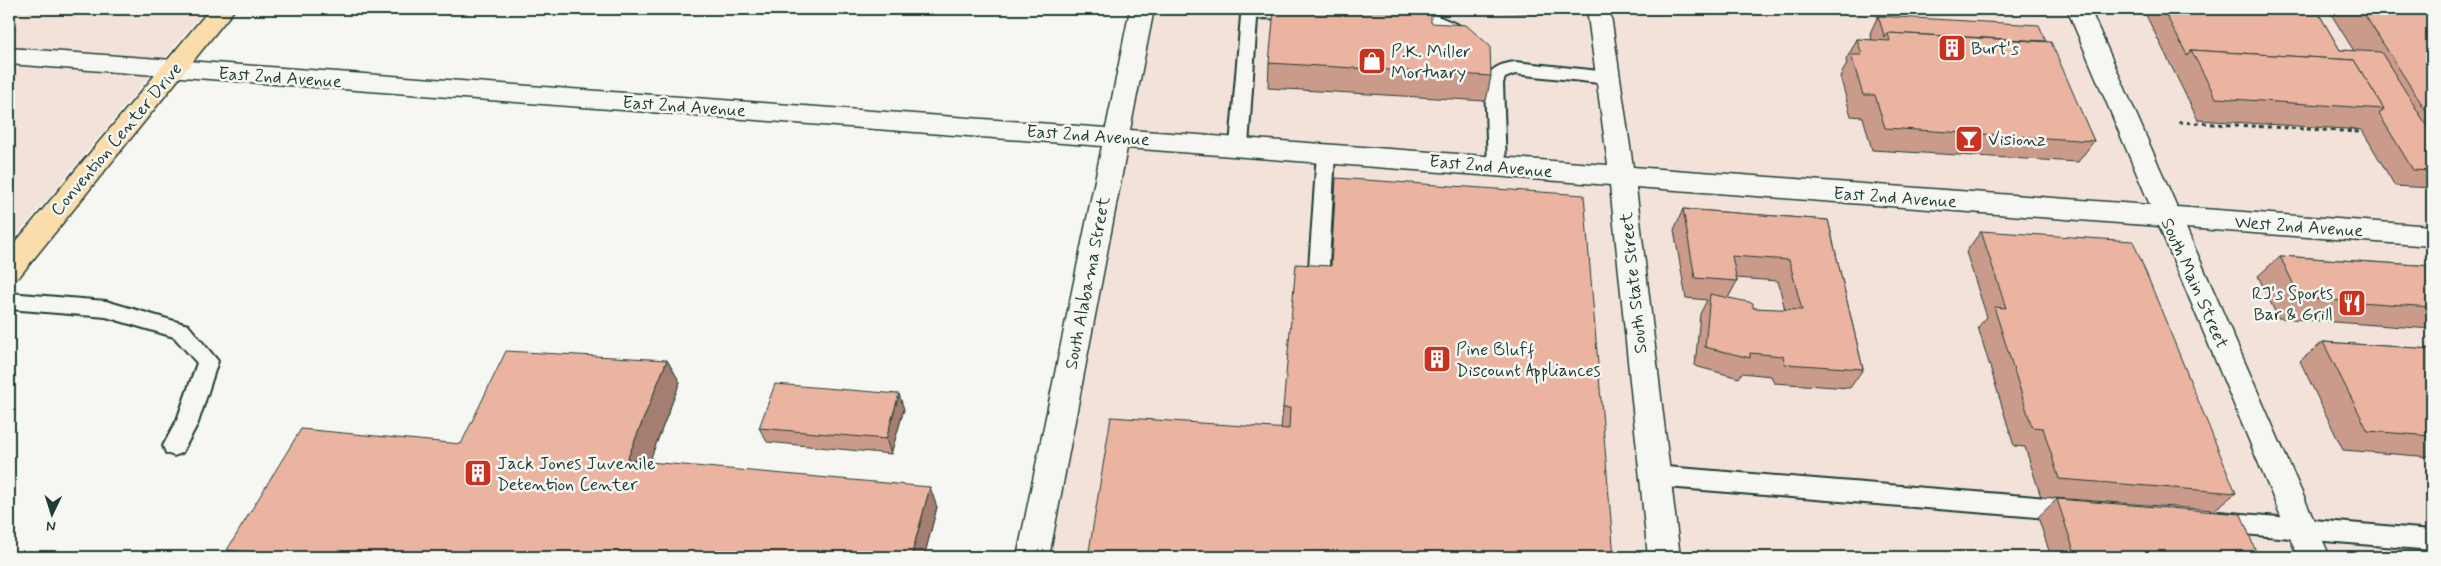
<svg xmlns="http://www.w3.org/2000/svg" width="2441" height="566" font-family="Mynerve,sans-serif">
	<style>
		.built { fill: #f3e2da }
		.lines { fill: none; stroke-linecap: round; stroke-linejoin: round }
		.service-casing { stroke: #1f3d34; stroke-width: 4 }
		.minor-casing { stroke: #1f3d34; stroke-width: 3 }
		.primary-casing { stroke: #1f3d34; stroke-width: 3 }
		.path { stroke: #1f3d34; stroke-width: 3; stroke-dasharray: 4 4; stroke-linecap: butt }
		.service { fill: #f6f6f2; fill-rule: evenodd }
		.minor { fill: #f6f6f2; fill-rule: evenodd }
		.primary { fill: #faddab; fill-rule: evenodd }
		.wall { fill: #ca9b8a; stroke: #1f3d34; fill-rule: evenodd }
		.shaded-wall { fill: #a47e71; stroke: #1f3d34 }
		.building { fill: #ebb4a1; stroke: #1f3d34 }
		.labels { text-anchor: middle; stroke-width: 5; stroke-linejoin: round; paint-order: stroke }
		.poi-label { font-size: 18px; fill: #1f3d34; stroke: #f6f6f2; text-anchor: start }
		.street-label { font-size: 18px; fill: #1f3d34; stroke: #f6f6f2 }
	</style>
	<rect width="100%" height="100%" fill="#f6f6f2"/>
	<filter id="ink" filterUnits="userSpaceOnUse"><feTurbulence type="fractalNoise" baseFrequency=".02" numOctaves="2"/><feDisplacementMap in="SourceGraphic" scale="10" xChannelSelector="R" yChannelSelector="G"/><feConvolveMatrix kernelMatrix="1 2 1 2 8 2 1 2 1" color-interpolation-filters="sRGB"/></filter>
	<g filter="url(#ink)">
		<g class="built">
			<path d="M9,9H206L9,245Z"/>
			<path d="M1151,9H2432V557H1048Z"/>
		</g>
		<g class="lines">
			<defs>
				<g id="service">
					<path d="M1254,9H1302L1308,14L1306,18L1300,20L1263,18L1257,19L1248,146L1246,151L1239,153L1232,151L1230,146L1241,16L1243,12Z"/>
					<path d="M1426,11L1461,26L1473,38L1470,42L1464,44L1458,42L1449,34L1420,21L1418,17L1420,13Z"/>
					<path d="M1515,62L1609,72L1615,74L1618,78L1615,82L1609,84L1515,74L1505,78L1503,83L1506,166L1504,171L1497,173L1490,171L1488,166L1485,83C1489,68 1500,64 1515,62Z"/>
					<path d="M1326,146L1333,148L1335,153L1328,283L1325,289L1318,291L1311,289L1308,283L1317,153L1319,148Z"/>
					<path d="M9,293L106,301L181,323L188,325L218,361L198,423L182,453L174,456L166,453L163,446L177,420L197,363L174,337L106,317L9,309Z"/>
					<path d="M1654,466L2073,500L2081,503L2084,510L2081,517L2073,520L1654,486L1646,483L1643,476L1646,469Z"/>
					<path d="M2219,512L2432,530V550L2219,532L2211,529L2208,522L2211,515Z"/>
				</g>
				<path id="minor" d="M1130,9H1154L1130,130L1608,165L1587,9H1610L1633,167L2150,205L2067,9H2090L2177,207L2432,226V246L2186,228L2330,557H2298L2159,226L1636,187L1680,557H1648L1610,185L1127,148L1049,557H1017L1102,146L9,64V48L1106,128Z"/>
				<path id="primary" d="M210,9H235L19,277L9,280V250Z"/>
			</defs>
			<use href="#service" class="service-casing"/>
			<use href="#minor" class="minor-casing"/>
			<use href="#primary" class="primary-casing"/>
			<path class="path" d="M2179,122L2359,132"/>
			<use href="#service" class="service"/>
			<use href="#minor" class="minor"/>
			<use href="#primary" class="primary"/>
		</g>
		<g class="wall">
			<path d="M1443,9H1565L1564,15Z"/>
			<path d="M2143,9H2316L2340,50L2354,51L2331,14L2336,9H2432V188L2395,186L2362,130L2198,120Z"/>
			<path d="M1878,16L2046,41L2094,141L2078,162L1872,150L1863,117L1851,116L1840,76L1847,64L1846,60L1857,39L1872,40L1870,33Z"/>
			<path d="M1431,23L1491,76L1486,101L1268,88L1269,63Z"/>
			<path d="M1336,178L1614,557L1281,428L1283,408L1330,266L1334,202Z"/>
			<path d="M1683,209L1828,220L1863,369L1850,388L1774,383L1771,376L1742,373L1739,378L1695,366L1700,314L1707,300L1686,298L1674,230ZM1736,278L1778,281L1785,310L1753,308L1728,298L1737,281Z"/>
			<path d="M1981,231L2236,493L2214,510L2041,497L2025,447L2014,446L1978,327L1987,317L1966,252Z"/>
			<path d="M2280,256L2432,266V329L2278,318L2258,276Z"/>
			<path d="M2323,342L2432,349V457L2343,450L2300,361Z"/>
			<path d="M680,382L649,462L937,507L924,557H237L227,550Z"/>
			<path d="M904,409L891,454L767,442L759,428Z"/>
			<path d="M2057,499L2258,557H2051L2038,517Z"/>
		</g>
		<g class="shaded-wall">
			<path d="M667,360L680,382L642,481L627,460Z"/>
			<path d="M899,394L904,409L891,454L886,439Z"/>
			<path d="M930,487L937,507L924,557H911Z"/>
		</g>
		<g class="building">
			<path d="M1274,9H1431V23L1466,25L1490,46L1491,76L1269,63Z"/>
			<path d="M2163,9H2316L2340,50L2381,52L2432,134V171L2413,170L2379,114L2384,109L2354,60L2191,50L2187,55Z"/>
			<path d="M2361,9H2429L2432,14V120Z"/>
			<path d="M1878,16L2039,25L2046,41L1888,33L1885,38Z"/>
			<path d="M1888,33L2051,42L2094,141L1885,128L1875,95H1863L1851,55H1862L1857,39L1890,41Z"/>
			<path d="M2191,50L2354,60L2384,109L2216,98Z"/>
			<path d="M1336,178L1584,195L1614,557H1088L1111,417L1289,429L1290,408H1283L1296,264L1331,266Z"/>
			<path d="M1683,209L1828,220L1863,369L1785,364L1783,356L1750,353V358L1705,347L1710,294L1753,303V308L1802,310L1789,260L1732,256L1737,281L1695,278Z"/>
			<path d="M1981,231L2133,241L2236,493L2059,479L2043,428L2032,427L1994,307L2006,308Z"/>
			<path d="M2280,256L2432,266V307L2300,298Z"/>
			<path d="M2323,342L2432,349V436L2368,431Z"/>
			<path d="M506,351L667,360L627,460L930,487L911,557H314L227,550L301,429L461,444Z"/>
			<path d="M775,384L899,394L886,439L759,428Z"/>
			<path d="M2057,499L2241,514L2258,557H2076Z"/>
		</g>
	</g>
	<defs>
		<symbol id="building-square" viewBox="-11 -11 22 22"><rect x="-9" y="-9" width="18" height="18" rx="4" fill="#c8321e" stroke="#f6f6f2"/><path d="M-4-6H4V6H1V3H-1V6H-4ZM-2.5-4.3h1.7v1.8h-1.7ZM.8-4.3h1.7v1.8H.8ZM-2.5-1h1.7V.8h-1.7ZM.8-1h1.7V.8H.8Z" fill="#fff"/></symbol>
		<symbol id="shop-square" viewBox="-11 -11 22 22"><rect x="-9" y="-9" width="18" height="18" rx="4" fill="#c8321e" stroke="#f6f6f2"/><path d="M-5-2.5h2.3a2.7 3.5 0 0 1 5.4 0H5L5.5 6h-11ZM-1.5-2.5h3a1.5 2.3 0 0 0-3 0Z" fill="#fff"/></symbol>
		<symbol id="bar-square" viewBox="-11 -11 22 22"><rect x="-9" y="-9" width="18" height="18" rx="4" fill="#c8321e" stroke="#f6f6f2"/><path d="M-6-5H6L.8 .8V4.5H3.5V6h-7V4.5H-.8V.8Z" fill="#fff"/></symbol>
		<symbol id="restaurant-square" viewBox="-11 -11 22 22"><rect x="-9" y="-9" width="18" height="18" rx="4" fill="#c8321e" stroke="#f6f6f2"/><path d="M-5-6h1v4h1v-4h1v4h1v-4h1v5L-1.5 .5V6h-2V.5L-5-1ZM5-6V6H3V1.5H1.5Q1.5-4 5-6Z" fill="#fff"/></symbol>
	</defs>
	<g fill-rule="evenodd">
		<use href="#building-square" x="1936" y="32" width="32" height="32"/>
		<use href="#shop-square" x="1356" y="45" width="32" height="32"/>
		<use href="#bar-square" x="1953" y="123" width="32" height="32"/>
		<use href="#restaurant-square" x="2336" y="287" width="32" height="32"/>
		<use href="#building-square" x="1421" y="343" width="32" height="32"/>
		<use href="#building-square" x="462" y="457" width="32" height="32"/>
	</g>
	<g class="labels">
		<g class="poi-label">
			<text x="1971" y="54">Burt's</text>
			<text x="1391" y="57">P.K. Miller<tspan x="1391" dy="21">Mortuary</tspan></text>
			<text x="1988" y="145">Visionz</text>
			<text x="2333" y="299" text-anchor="end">RJ's Sports<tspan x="2333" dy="21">Bar &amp; Grill</tspan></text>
			<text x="1456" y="355">Pine Bluff<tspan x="1456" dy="21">Discount Appliances</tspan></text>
			<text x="497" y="469">Jack Jones Juvenile<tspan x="497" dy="21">Detention Center</tspan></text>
		</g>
		<g class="street-label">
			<text transform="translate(280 77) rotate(4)" y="6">East 2nd Avenue</text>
			<text transform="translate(684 106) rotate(4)" y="6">East 2nd Avenue</text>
			<text transform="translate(1088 135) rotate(4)" y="6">East 2nd Avenue</text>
			<text transform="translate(116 139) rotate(-50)" y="6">Convention Center Drive</text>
			<text transform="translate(1491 166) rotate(5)" y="6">East 2nd Avenue</text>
			<text transform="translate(1895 197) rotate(4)" y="6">East 2nd Avenue</text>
			<text transform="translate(2299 226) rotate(4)" y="6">West 2nd Avenue</text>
			<text transform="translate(1087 283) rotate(-79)" y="6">South Alabama Street</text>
			<text transform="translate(1633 283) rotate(-96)" y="6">South State Street</text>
			<text transform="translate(2195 283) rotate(66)" y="6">South Main Street</text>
		</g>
	</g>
	<rect width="2441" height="566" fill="none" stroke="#f6f6f2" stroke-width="30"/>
	<rect x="15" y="15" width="2411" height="536" fill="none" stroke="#1f3d34" stroke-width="2" filter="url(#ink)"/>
	<g transform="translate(52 514) rotate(184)" stroke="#f6f6f2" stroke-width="4" paint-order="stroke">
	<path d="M0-4L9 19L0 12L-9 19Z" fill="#1f3d34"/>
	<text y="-8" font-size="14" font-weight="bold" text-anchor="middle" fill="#1f3d34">N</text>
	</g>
</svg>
